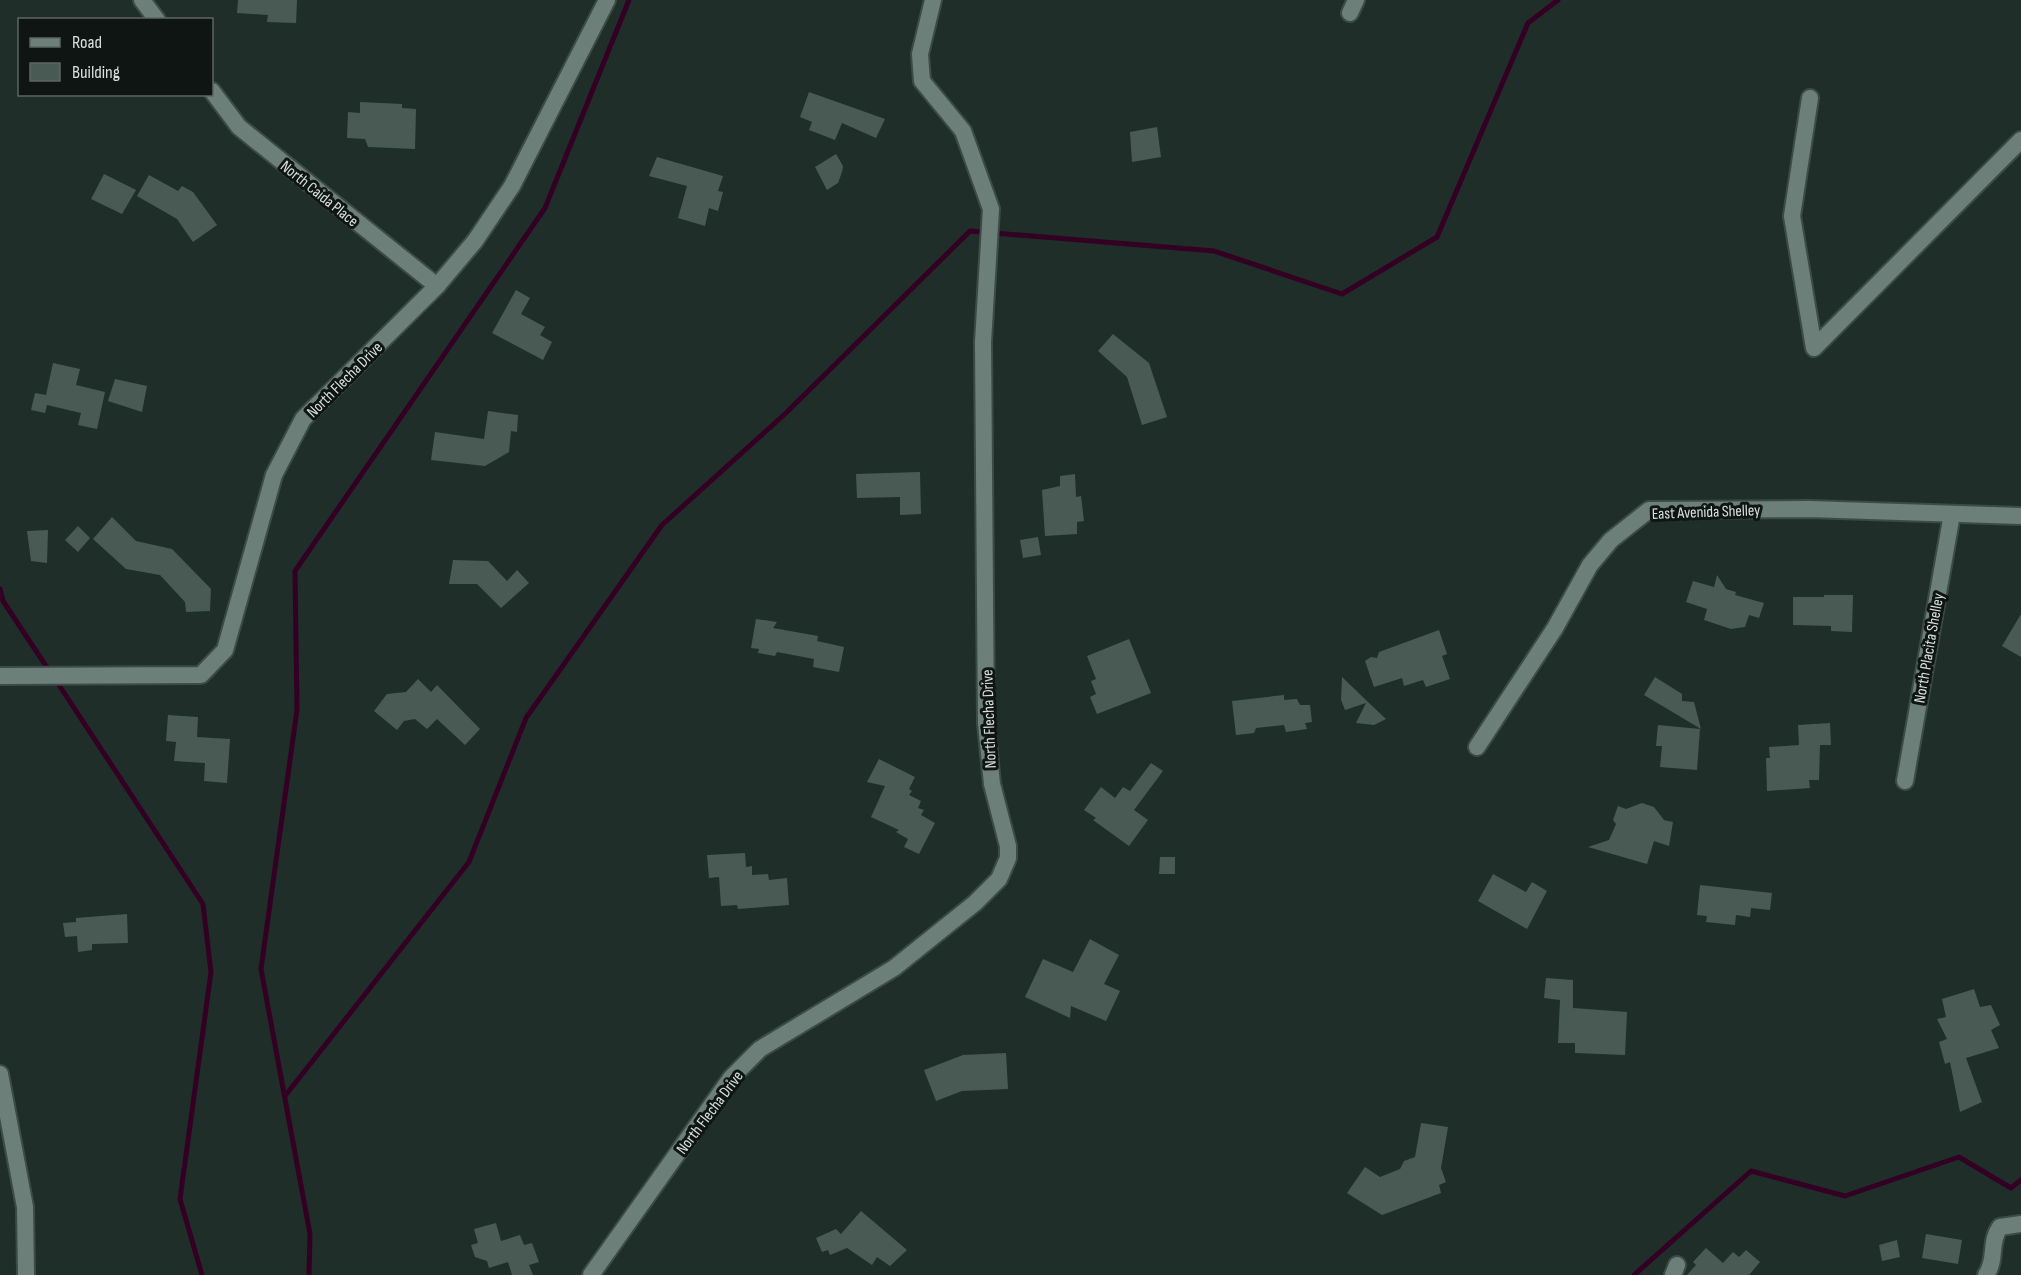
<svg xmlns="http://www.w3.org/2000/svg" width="2021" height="1275" font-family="'Sofia Sans Condensed',sans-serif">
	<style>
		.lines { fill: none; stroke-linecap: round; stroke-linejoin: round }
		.stream { stroke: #330024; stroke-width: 5 }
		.building { fill: #495a54 }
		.minor-casing { stroke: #3d4b47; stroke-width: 20 }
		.minor { stroke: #6d7f79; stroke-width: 16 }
		.labels { text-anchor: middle; stroke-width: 6; stroke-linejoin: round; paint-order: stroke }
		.street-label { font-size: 16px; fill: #d7e0dd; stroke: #0e1512 }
	</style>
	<rect width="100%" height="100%" fill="#1f2e29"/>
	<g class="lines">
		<g class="stream">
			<path d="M0,589L3,601L50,672"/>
			<path d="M55,679L203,904L211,972L180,1199L202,1275"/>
			<path d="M285,1096L469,862L526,718L662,525L786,413L970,231L1214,251L1342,294L1437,237L1528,23L1558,0"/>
			<path d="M309,1275L310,1234L261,969L297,710L295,571L545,208L629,0"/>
			<path d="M1634,1275L1751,1171L1845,1196L1959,1157L2011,1188L2021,1180"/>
		</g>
	</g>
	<g class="building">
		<path d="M238,0H297L296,23L267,22L268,15L237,13Z"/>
		<path d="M809,92L885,119L876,138L842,123L835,140L809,130L812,122L800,117Z"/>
		<path d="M360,102L402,104V108L416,109L415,149L368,147L365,139L347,138L348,112L360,113Z"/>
		<path d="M1157,127L1161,157L1132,162L1130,132Z"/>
		<path d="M836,154L843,166L842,172L838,183L827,190L815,167Z"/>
		<path d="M657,157L723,176L718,191L723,192L718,211L709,208L705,226L678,218L687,186L649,176Z"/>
		<path d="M104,174L136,190L122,214L91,199Z"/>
		<path d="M149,175L178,191L182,186L193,192L217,225L193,242L177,219L137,196Z"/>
		<path d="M516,290L530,298L521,314L545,327L540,335L552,342L543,360L492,333Z"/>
		<path d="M1113,334L1149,363L1167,417L1142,425L1127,377L1098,351Z"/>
		<path d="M53,363L80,369L76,385L105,392L97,429L78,425L81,413L47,405L45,413L31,410L35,393L46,395Z"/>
		<path d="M115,379L147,386L142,412L108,401Z"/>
		<path d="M488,411L518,415L517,432L511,431L509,452L485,466L431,460L435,432L484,439Z"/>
		<path d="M920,472L921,514L900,515V497L857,498L856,474Z"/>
		<path d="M1075,474L1076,497L1081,496L1084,521L1077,522V534L1045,536L1042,490L1060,486V476Z"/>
		<path d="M112,517L136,541L172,549L211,589L210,611L186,612L185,602L160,575L126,569L93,539Z"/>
		<path d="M78,526L90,538L78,552L65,540Z"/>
		<path d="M48,530L47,563L31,561L27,531Z"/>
		<path d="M1038,537L1041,555L1023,558L1020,540Z"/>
		<path d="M453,560L488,561L507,581L517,570L529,583L501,608L477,584H449Z"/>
		<path d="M1717,575L1726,589L1736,592L1735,595L1764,603L1759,618L1749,615L1745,627L1731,629L1704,620L1707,609L1686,602L1693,581L1714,587Z"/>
		<path d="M1824,595H1853L1852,632L1831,631V626L1793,625V597H1824Z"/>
		<path d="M2021,614V657L2002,646Z"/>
		<path d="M756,619L777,622L773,628L818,636L817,641L844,647L839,672L813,667L814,659L777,652L775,656L758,653L759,649L751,648Z"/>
		<path d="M1439,630L1447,654L1442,656L1450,679L1426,687L1423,680L1404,686L1402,678L1374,687L1365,661L1371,657L1377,658L1379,652Z"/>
		<path d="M1129,639L1151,693L1097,714L1090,697L1096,694L1091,681L1096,679L1087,656Z"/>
		<path d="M1342,677L1368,702L1386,719L1374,725L1356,723L1366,703L1345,710L1341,700Z"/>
		<path d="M1655,677L1682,694V701L1694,702L1701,729L1644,695Z"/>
		<path d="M418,679L431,692L437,685L480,729L465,745L437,719L427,729L415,719L404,721L397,730L374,711L387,694L406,692Z"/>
		<path d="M1284,695V700L1297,699L1300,705H1310L1312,722L1305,723L1307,729L1286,732L1284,725L1256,728L1254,733L1236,735L1232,701Z"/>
		<path d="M168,715L198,717L197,737L230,739L227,783L204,781L205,763L174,761L176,742L166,741Z"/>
		<path d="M1830,723L1831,745H1820L1819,780H1809L1810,788L1767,791L1766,758H1770L1769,747L1799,745L1798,725Z"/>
		<path d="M1658,725L1700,729L1697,770L1660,767L1662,746H1656Z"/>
		<path d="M879,759L915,777L909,789L912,791L909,795L921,801L918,808L924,810L921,815L935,823L919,854L904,847L908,839L896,832L899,830L871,817L885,786L867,782Z"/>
		<path d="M1151,763L1163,771L1134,810L1148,820L1129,846L1093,820L1096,818L1084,810L1101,787L1115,798L1123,787L1130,791Z"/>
		<path d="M1642,803L1654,807L1664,820L1673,822L1669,846L1654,841L1647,864L1588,847L1609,840L1616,824L1613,820L1618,806L1626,809Z"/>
		<path d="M745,853L746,867L752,866V875L768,874L769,880L787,878L789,905L738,909L737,905L721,906L719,877L709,878L707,855Z"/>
		<path d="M1160,857H1175V874H1159Z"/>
		<path d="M1493,874L1526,892L1532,882L1547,891L1527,929L1478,901Z"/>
		<path d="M1700,885L1772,893L1770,910L1751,908L1750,917L1736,915L1735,925L1706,922L1707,916L1697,915Z"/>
		<path d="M127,914L128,943L92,944V950L78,952L77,936L65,937L63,923L76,922V918Z"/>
		<path d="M1090,939L1119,955L1104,984L1120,991L1106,1021L1071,1006L1070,1018L1025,997L1043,959L1073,972Z"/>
		<path d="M1546,978L1573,980V1008L1627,1012L1625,1055L1575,1053V1043H1558L1560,1000L1544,998Z"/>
		<path d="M1974,989L1980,1007L1991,1005L2000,1025L1991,1030L1999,1048L1966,1058L1982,1102L1960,1112L1950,1062L1945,1064L1939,1042L1947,1039L1937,1019L1946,1017L1942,999Z"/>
		<path d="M1006,1053L1008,1089L962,1091L936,1101L924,1070L963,1055Z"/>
		<path d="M1421,1123L1448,1127L1441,1168L1446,1182L1439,1185L1441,1193L1382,1215L1347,1193L1365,1167L1380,1177L1400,1169L1404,1161L1415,1157Z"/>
		<path d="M861,1211L907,1250L890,1266L877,1257L872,1265L847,1248L830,1255L828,1250L822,1252L816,1238L836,1229L841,1234Z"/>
		<path d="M496,1223L501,1241L520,1235L524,1245L532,1243L539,1262L529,1265L533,1275H512L508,1262L489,1268L487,1261L475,1257L471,1245L478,1243L474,1229Z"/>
		<path d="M1926,1234L1962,1240L1958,1264L1922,1258Z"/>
		<path d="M1897,1240L1900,1257L1882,1261L1879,1245Z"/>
		<path d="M1706,1248L1723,1263L1733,1252L1739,1257L1746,1250L1760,1262L1749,1275H1687L1696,1265L1693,1262Z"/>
	</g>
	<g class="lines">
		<defs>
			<g id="minor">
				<path d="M142,0L157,20"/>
				<path d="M1350,13L1356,0"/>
				<path d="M212,91L239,127L437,286"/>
				<path d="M1810,98L1792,216L1814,348L2021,140"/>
				<path d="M0,676L201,675L225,650L274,475L303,419L437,286L475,241L512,186L607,0"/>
				<path d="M1477,747L1555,628L1590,565L1611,540L1649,510L1809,509L2021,516"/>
				<path d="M1905,781L1952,514"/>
				<path d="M0,1074L25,1207L26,1275"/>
				<path d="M591,1275L731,1078L760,1049L894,968L975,903L999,879L1008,858V846L992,784L986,723L983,342L991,209L963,131L922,81L920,54L933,0"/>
				<path d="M1673,1275L1677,1265"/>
				<path d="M1986,1275C1997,1260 1989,1242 2000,1227L2021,1224"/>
			</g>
		</defs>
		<use href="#minor" class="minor-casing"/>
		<use href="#minor" class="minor"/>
	</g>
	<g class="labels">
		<g class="street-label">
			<text transform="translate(320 193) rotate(39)" y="6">North Caida Place</text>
			<text transform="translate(344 379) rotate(-45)" y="6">North Flecha Drive</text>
			<text transform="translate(1706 511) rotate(-2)" y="6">East Avenida Shelley</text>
			<text transform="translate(1928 648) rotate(-80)" y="6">North Placita Shelley</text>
			<text transform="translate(988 719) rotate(-92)" y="6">North Flecha Drive</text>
			<text transform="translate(709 1112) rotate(-53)" y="6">North Flecha Drive</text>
		</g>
	</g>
	<rect x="18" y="18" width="195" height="78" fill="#0e1512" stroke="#5e6663" stroke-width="1.5"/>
	<rect x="30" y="38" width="30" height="9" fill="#6d7f79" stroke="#5e6663" stroke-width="1.5"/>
	<text x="72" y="48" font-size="18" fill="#d7e0dd">Road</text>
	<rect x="30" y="63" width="30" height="18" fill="#495a54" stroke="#5e6663" stroke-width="1.5"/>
	<text x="72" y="78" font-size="18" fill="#d7e0dd">Building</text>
</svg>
